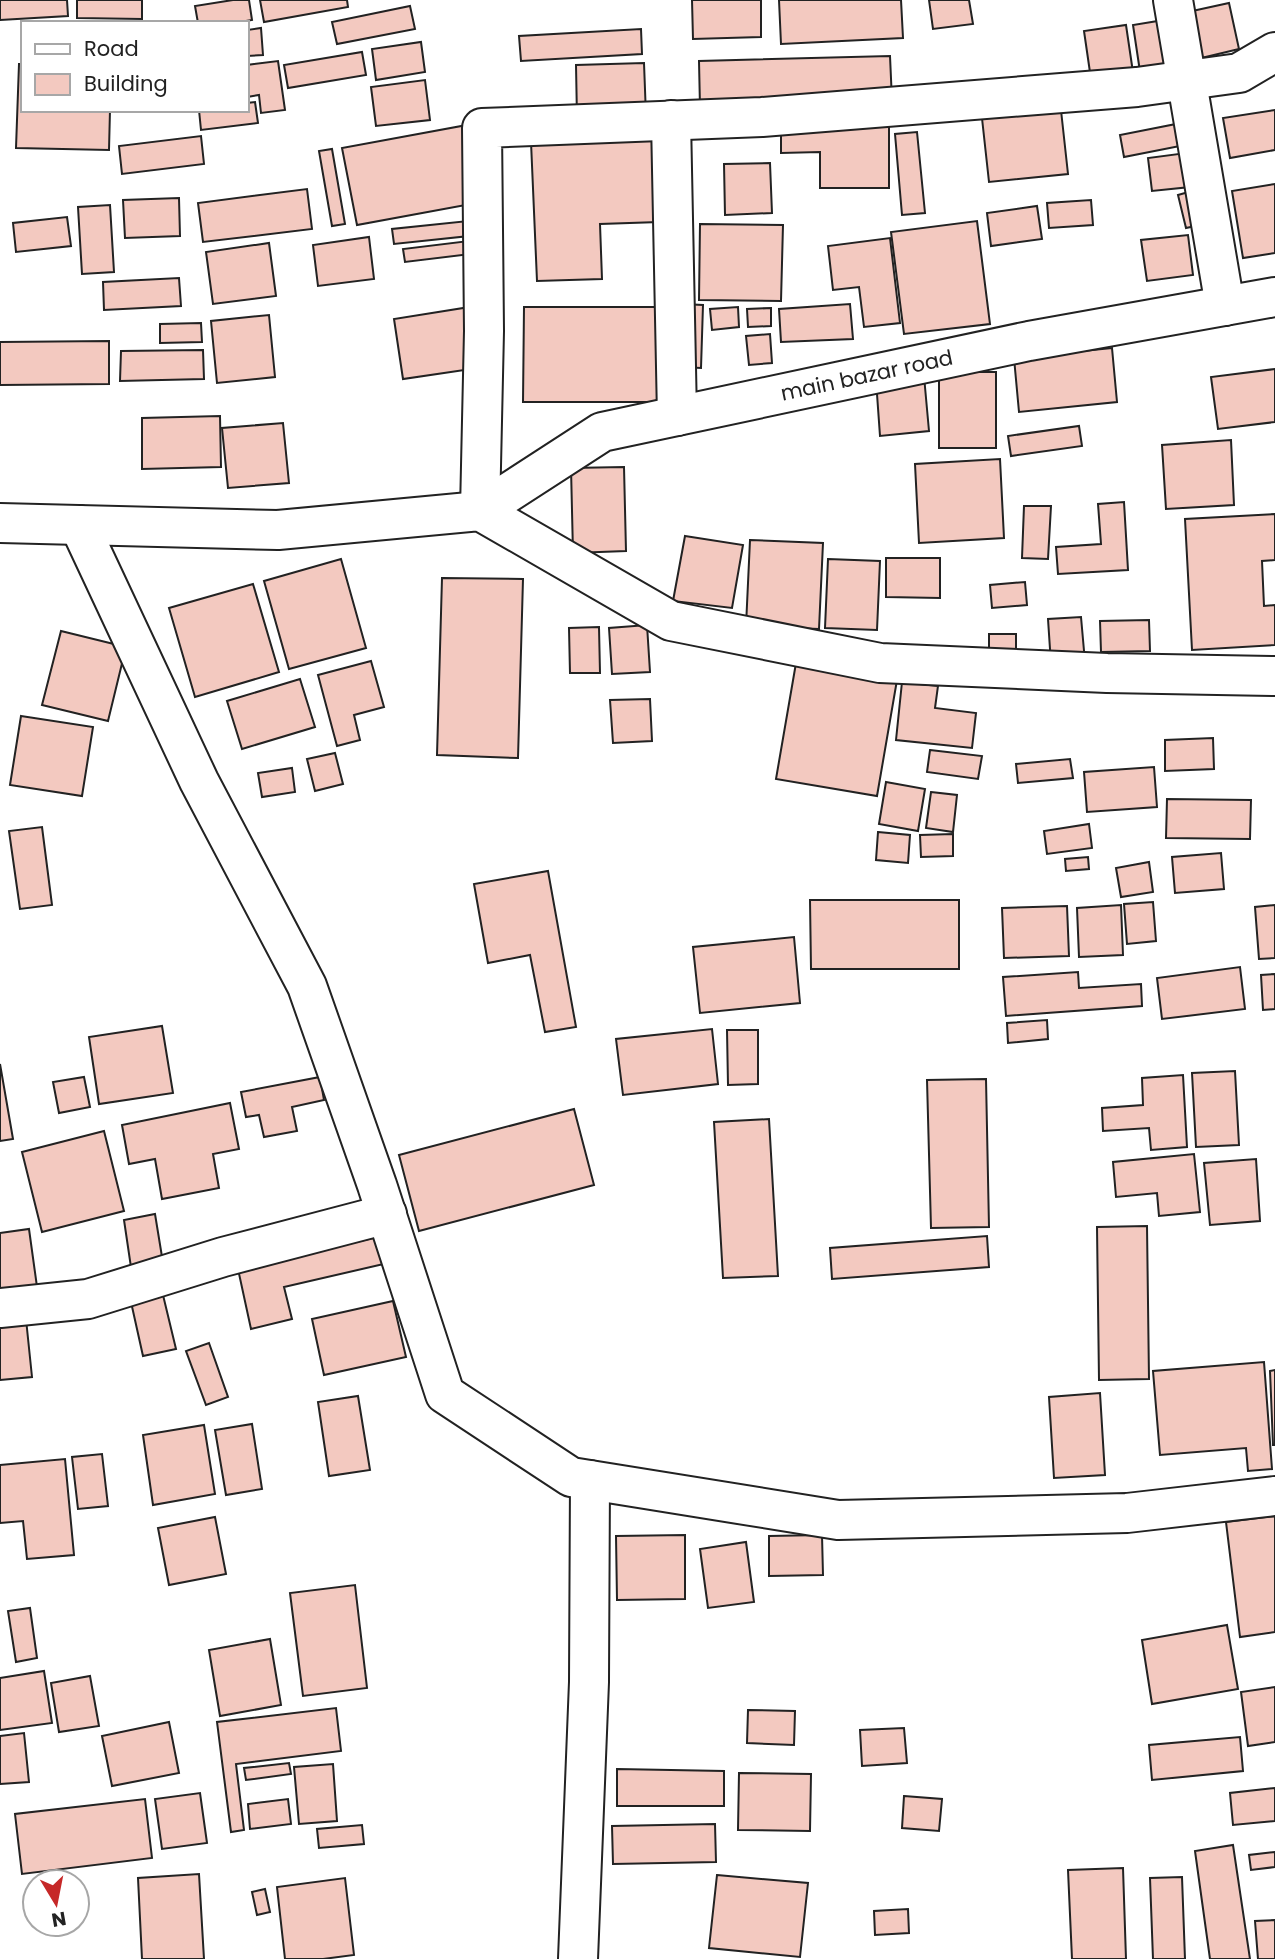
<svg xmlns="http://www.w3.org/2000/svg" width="1275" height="1959" font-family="Poppins,sans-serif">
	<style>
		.building { fill: #f3c9c0; stroke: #222; stroke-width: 2 }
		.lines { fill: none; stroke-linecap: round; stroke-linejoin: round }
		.minor-casing { stroke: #222; stroke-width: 42 }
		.minor { stroke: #fff; stroke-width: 38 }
		.labels { text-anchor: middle; stroke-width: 5; stroke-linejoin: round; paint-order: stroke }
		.street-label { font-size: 21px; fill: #222; stroke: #fff }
	</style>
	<rect width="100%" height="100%" fill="#fff"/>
	<g class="building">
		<path d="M0,0H67L68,16L0,20Z"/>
		<path d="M77,0H142V19L77,18Z"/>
		<path d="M233,0H249L252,20L234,23H198L195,6Z"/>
		<path d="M260,0H347L348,7L264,22Z"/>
		<path d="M692,0H761V37L693,39Z"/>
		<path d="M779,0H901L903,38L781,44Z"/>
		<path d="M929,0H969L973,24L933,29Z"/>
		<path d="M1229,3L1239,49L1193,60L1183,13Z"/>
		<path d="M410,6L415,29L337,44L332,22Z"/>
		<path d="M1170,19L1178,80L1142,85L1133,25Z"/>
		<path d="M1126,25L1135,86L1093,93L1084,31Z"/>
		<path d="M261,28L263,55L247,56V30Z"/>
		<path d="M641,29L642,54L521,61L519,36Z"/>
		<path d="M421,42L425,72L376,80L372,49Z"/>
		<path d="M362,52L366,75L288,88L284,65Z"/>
		<path d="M890,56L892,101L700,107L699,61Z"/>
		<path d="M278,61L285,110L261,113L259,95L247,97V65Z"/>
		<path d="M644,63L646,116L577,119L576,65Z"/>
		<path d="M19,64H23V110H110L109,150L16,148Z"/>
		<path d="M425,80L430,120L376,126L371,87Z"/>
		<path d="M1059,92L1068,174L989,182L980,100Z"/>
		<path d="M255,102L258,123L201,130L199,110H247V103Z"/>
		<path d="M1275,110V150L1230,158L1223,118Z"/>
		<path d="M889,111V188H820V152L781,153V126Z"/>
		<path d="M1176,124L1180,146L1124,157L1120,135Z"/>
		<path d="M467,125L482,202L357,225L342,148Z"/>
		<path d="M917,132L925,213L902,215L895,134Z"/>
		<path d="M201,136L204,164L122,174L119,146Z"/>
		<path d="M656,137L659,222L600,224L602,279L537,281L531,142Z"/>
		<path d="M332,149L345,224L332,226L319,151Z"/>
		<path d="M1186,153L1190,187L1152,191L1148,158Z"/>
		<path d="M770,163L772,213L725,215L724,164Z"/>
		<path d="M1275,184V253L1243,258L1232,191Z"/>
		<path d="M307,189L312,229L203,242L198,203Z"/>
		<path d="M1192,191L1200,225L1186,228L1178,195Z"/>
		<path d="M179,198L180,236L125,238L123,200Z"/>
		<path d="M1091,200L1093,225L1049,228L1047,203Z"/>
		<path d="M110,205L114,272L82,274L78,207Z"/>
		<path d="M1037,206L1042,239L991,246L987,213Z"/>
		<path d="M67,217L71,246L16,252L13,223Z"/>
		<path d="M468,221L469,236L394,244L392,229Z"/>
		<path d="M977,221L990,324L904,334L891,232Z"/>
		<path d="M700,224L783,225L781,301L699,300Z"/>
		<path d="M1188,235L1193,275L1147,281L1141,240Z"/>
		<path d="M369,237L374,279L318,286L313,245Z"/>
		<path d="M890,238L900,323L864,327L859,287L833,290L828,246Z"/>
		<path d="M485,239L487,252L405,262L403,249Z"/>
		<path d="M269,243L276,296L213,304L206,252Z"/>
		<path d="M179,278L181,306L104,310L103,282Z"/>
		<path d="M682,304L703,305L701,368L680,367Z"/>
		<path d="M850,304L853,339L781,342L779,309Z"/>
		<path d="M476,306L485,367L403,379L394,319Z"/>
		<path d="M524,307H658L657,402H523Z"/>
		<path d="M738,307L739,327L712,330L710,309Z"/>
		<path d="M771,308V326L748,327L747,309Z"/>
		<path d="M269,315L275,377L217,383L211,321Z"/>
		<path d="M201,323L202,342L160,343V324Z"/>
		<path d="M770,334L772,363L749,365L746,336Z"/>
		<path d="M109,341V384L0,385V342Z"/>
		<path d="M1112,348L1117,402L1019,412L1014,358Z"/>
		<path d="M203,350L204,379L120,381L121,351Z"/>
		<path d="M1275,369V422L1218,429L1211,377Z"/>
		<rect x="939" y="372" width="57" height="76"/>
		<path d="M924,376L929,431L880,436L876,380Z"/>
		<path d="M220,416L221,467L142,469V418Z"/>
		<path d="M283,423L289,483L228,488L222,428Z"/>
		<path d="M1079,426L1082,446L1011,456L1008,436Z"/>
		<path d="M1231,440L1234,505L1166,509L1162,445Z"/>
		<path d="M1000,459L1004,538L919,543L915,464Z"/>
		<path d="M624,467L626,551L573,553L571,468Z"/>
		<path d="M1124,502L1128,570L1058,574L1056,547L1101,544L1098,504Z"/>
		<path d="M1024,506H1051L1048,559L1022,558Z"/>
		<path d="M1275,514V560L1262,561L1264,606L1275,605V645L1192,650L1185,519Z"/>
		<path d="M685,536L743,545L732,608L673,601Z"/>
		<path d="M750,540L823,543L819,629L746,626Z"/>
		<path d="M886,558H940V598L886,597Z"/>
		<path d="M341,559L366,648L289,669L264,581Z"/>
		<path d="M828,559L880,561L877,630L825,628Z"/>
		<path d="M442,578L523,579L518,758L437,755Z"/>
		<path d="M1025,582L1027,605L992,608L990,585Z"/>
		<path d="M253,584L279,672L195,697L169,608Z"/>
		<path d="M1081,617L1085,662L1051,664L1048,619Z"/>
		<path d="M1149,620L1150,651L1101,652L1100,621Z"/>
		<path d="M647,625L650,672L612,674L609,628Z"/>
		<path d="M599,627L600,673H570L569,628Z"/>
		<path d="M61,631L126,647L108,721L42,705Z"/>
		<rect x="989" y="634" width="27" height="33"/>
		<path d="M371,661L384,707L354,715L360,740L337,746L318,675Z"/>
		<path d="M796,663L897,680L877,796L776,779Z"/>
		<path d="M300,679L315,727L242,749L227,701Z"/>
		<path d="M902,682L938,686L935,708L976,713L972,748L896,740Z"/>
		<path d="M650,699L652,741L613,743L610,700Z"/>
		<path d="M21,716L93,727L82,796L10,785Z"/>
		<path d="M1213,738L1214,769L1165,771V740Z"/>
		<path d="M930,750L982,756L978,779L927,772Z"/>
		<path d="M335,753L343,784L315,791L307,759Z"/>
		<path d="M1070,759L1073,778L1018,783L1016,764Z"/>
		<path d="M1154,767L1157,807L1087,812L1084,772Z"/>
		<path d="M292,768L295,792L262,797L258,773Z"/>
		<path d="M886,782L925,789L918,831L879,824Z"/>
		<path d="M931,792L957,795L953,832L926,828Z"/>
		<path d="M1167,799L1251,800L1250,839L1166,838Z"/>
		<path d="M1089,824L1092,848L1047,854L1044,831Z"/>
		<path d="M42,827L52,905L20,909L9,831Z"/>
		<path d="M878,832L910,835L908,863L876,860Z"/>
		<path d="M953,834V856L921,857L920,835Z"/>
		<path d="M1221,853L1224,889L1175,893L1172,857Z"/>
		<path d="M1088,857L1089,869L1066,871L1065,859Z"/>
		<path d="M1149,862L1153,892L1121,897L1116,868Z"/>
		<path d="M548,871L576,1027L545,1032L530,955L488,963L474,884Z"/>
		<path d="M810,900H959V969H811Z"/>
		<path d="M1153,902L1156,941L1127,944L1124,904Z"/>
		<path d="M1121,905L1123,955L1079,957L1077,908Z"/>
		<path d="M1275,905V958L1259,959L1255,907Z"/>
		<path d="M1067,906L1069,956L1004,958L1002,908Z"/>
		<path d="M794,937L800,1003L700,1013L693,947Z"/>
		<path d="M1240,967L1245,1009L1162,1019L1157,978Z"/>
		<path d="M1078,972L1079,988L1141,984L1142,1006L1006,1016L1003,977Z"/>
		<path d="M1275,974V1009L1263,1010L1261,975Z"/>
		<path d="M1047,1020L1048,1039L1008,1043L1007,1023Z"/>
		<path d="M162,1026L173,1093L99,1104L89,1037Z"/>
		<path d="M712,1029L718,1084L623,1095L616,1039Z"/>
		<path d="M727,1030H758V1084L728,1085Z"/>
		<path d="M0,1064L13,1139L0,1141Z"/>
		<path d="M1235,1071L1239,1145L1196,1147L1192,1073Z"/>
		<path d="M1183,1075L1187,1147L1151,1150L1149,1128L1103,1131L1102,1108L1143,1105L1142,1078Z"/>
		<path d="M84,1077L90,1107L59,1113L53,1082Z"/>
		<path d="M320,1077L324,1100L292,1107L297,1131L264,1137L259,1115L246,1117L241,1092Z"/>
		<path d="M986,1079L989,1227L931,1228L927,1080Z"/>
		<path d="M230,1103L239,1149L213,1154L219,1188L162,1199L155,1159L129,1164L122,1125Z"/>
		<path d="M574,1109L594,1185L419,1231L399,1155Z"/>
		<path d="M769,1119L778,1276L723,1278L714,1122Z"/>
		<path d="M104,1131L124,1211L42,1232L22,1152Z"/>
		<path d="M1194,1154L1200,1212L1159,1216L1157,1193L1116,1197L1113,1162Z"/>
		<path d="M1256,1159L1260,1221L1210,1225L1204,1163Z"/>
		<path d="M155,1214L164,1269L132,1274L124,1220Z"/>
		<path d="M1147,1226L1149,1379L1099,1380L1097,1227Z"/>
		<path d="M29,1229L38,1294L0,1300V1233Z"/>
		<path d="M382,1236L388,1263L284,1287L292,1319L251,1329L238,1269Z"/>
		<path d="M987,1236L989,1267L832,1279L830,1248Z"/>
		<path d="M163,1295L176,1349L143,1356L131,1302Z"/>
		<path d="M393,1301L406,1357L324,1375L312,1319Z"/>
		<path d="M26,1319L32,1377L0,1380V1322Z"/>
		<path d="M209,1343L228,1397L206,1405L186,1351Z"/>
		<path d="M1264,1362L1272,1469L1248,1471L1246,1448L1160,1455L1153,1371Z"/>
		<path d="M1275,1370V1445H1273L1270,1371Z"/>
		<path d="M1100,1393L1105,1475L1054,1478L1049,1397Z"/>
		<path d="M358,1396L370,1470L329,1476L318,1402Z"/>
		<path d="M252,1424L262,1489L226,1495L215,1430Z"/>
		<path d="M204,1425L215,1494L153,1505L143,1435Z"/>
		<path d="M102,1454L108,1506L78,1509L72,1457Z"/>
		<path d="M65,1459L74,1555L27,1559L23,1521L0,1523V1465Z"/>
		<path d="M1275,1516V1632L1240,1637L1226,1522Z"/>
		<path d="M215,1517L226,1574L169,1585L158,1528Z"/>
		<path d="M685,1535V1599L617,1600L616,1536Z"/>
		<path d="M822,1535L823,1575L769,1576V1536Z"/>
		<path d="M746,1542L754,1602L708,1608L700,1549Z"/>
		<path d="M355,1585L367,1688L303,1696L290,1593Z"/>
		<path d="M30,1608L37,1658L16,1662L8,1611Z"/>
		<path d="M1227,1625L1238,1689L1152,1704L1142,1640Z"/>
		<path d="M270,1639L281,1705L220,1716L209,1650Z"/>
		<path d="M44,1671L52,1723L0,1730V1678Z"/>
		<path d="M90,1676L99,1726L59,1732L51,1683Z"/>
		<path d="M1275,1687V1742L1248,1746L1241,1692Z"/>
		<path d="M336,1708L341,1751L236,1764L244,1830L231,1832L217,1722Z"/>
		<path d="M748,1710L795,1711L794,1745L747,1743Z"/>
		<path d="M169,1722L179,1773L112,1786L102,1736Z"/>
		<path d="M904,1728L907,1763L862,1766L860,1730Z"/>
		<path d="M24,1733L29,1782L0,1784V1736Z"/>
		<path d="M1240,1737L1243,1771L1152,1780L1149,1745Z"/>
		<path d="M289,1763L291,1774L246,1780L244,1768Z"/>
		<path d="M333,1764L337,1821L299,1824L294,1767Z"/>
		<path d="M617,1769L724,1771V1806H617Z"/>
		<path d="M739,1773L811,1774L810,1831L738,1830Z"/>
		<path d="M1275,1788V1821L1233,1825L1230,1793Z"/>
		<path d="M200,1793L207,1843L162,1849L155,1799Z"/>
		<path d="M904,1796L942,1799L939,1831L902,1828Z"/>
		<path d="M145,1799L152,1858L22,1874L15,1814Z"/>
		<path d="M288,1799L291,1824L250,1829L248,1804Z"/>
		<path d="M715,1824L716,1862L613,1864L612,1826Z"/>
		<path d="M362,1825L364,1844L319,1848L317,1829Z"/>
		<path d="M1233,1845L1250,1959H1210L1195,1851Z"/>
		<path d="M1275,1852V1867L1251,1870L1249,1855Z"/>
		<path d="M1123,1868L1126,1959H1072L1068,1870Z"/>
		<path d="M199,1874L204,1959H142L138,1878Z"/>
		<path d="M717,1875L808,1883L800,1957L709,1948Z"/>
		<path d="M1182,1877L1185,1959H1153L1150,1878Z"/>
		<path d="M345,1878L354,1955L323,1959H285L277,1887Z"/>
		<path d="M265,1889L270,1912L257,1915L252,1892Z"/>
		<path d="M908,1909L909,1933L875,1935L874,1911Z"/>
		<path d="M1275,1920V1959H1258L1255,1921Z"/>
	</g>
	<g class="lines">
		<defs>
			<g id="minor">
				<path d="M1173,0L1225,306"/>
				<path d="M671,120L677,416"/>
				<path d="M480,511L484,331L482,128L762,117L1137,87L1239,73L1275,52"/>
				<path id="s1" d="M480,511L602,432L1029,341L1275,297"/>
				<path d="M0,523L278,530L480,511L671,621L880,663L1107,673L1275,676"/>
				<path d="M79,525L199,781L307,986L377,1185L445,1394L571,1477L838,1520L1127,1513L1275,1496"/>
				<path d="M0,1308L88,1299L223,1257L387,1214"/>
				<path d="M578,1959L589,1682L590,1480"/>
			</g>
		</defs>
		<use href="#minor" class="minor-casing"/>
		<use href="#minor" class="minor"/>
	</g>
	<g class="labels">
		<g class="street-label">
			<text dy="7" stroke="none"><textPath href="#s1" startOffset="416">main bazar road</textPath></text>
		</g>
	</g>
	<rect x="21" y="21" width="228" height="91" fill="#ffffff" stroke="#a7a7a7" stroke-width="2"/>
	<rect x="35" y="44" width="35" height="10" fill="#ffffff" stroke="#a7a7a7" stroke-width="2"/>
	<text x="84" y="56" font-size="21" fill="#222222">Road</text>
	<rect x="35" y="74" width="35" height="21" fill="#f3c9c0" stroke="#a7a7a7" stroke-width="2"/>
	<text x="84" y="91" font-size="21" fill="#222222">Building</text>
	<g transform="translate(56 1903) rotate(170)"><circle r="33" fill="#ffffff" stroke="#a7a7a7" stroke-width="2"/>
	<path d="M0-5L12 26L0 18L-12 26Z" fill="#c62828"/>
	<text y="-10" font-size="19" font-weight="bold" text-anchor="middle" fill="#222222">N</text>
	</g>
</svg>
